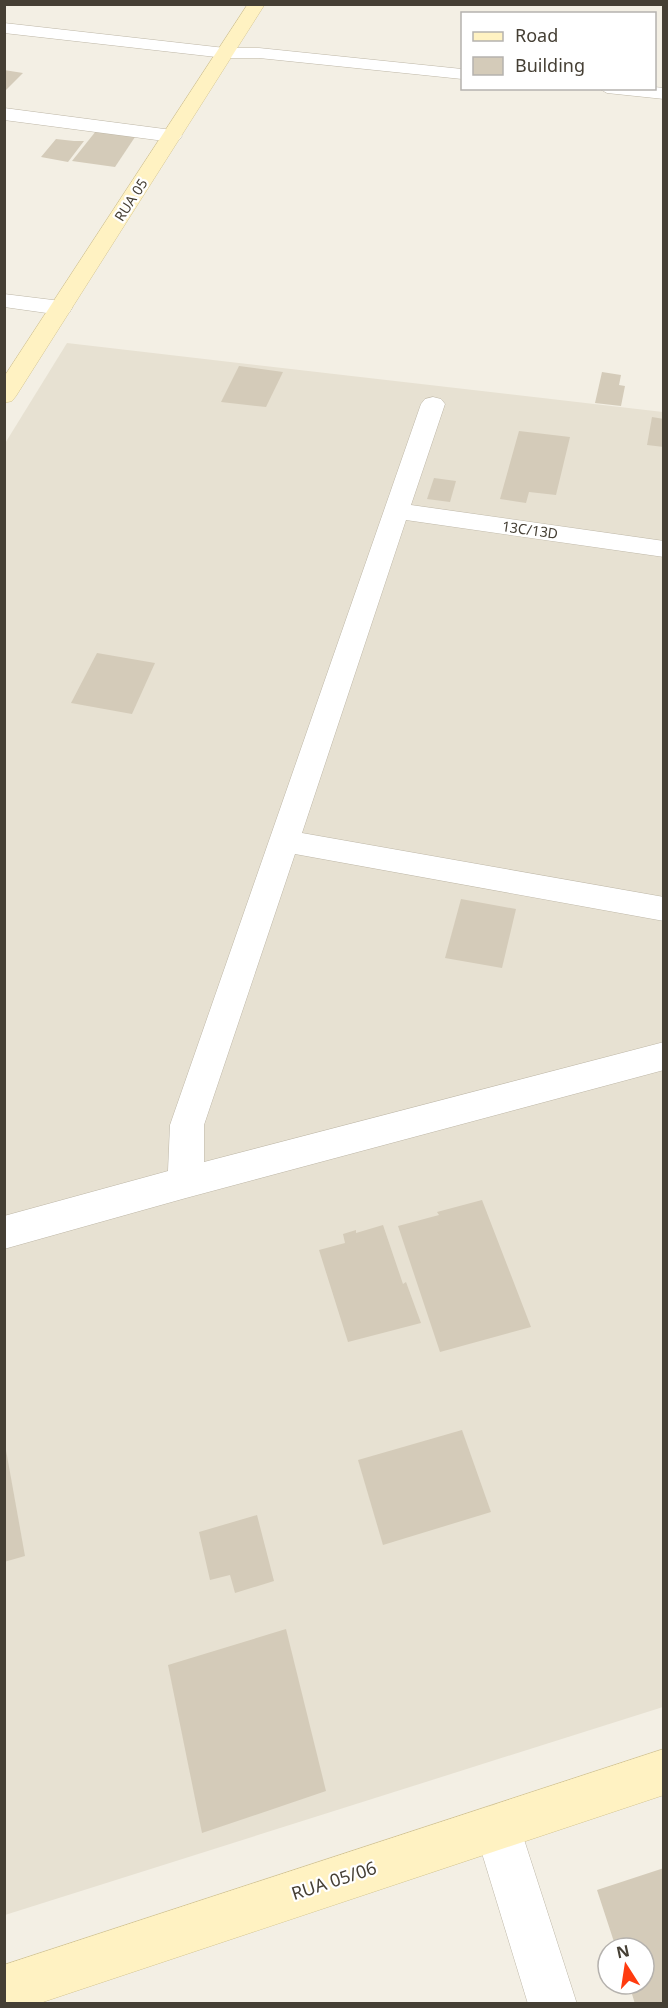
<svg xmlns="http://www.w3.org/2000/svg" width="668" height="2008" font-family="'Noto Sans',sans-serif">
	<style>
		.residential { fill: #e7e1d2 }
		.building { fill: #d4cbb9 }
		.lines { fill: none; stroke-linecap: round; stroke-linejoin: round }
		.street-casing { stroke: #beb7a7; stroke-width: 1 }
		.secondary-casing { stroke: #d4c592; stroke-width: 1 }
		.street { fill: #fff; fill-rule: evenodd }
		.secondary { fill: #fff2c2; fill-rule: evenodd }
		.labels { text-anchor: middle; stroke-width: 4.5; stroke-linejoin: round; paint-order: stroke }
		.far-street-label { font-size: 14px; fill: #453f34; stroke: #fff }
		.near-street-label { font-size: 18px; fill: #453f34; stroke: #fff }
	</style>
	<rect width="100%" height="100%" fill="#f3efe4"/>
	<path class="residential" d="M67,343L663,412V1707L5,1915L4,445Z"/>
	<g class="building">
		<path d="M4,70L23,73L4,92Z"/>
		<path d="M96,131L135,137L115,167L72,161Z"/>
		<path d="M56,139L74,141H84L68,162L41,157Z"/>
		<path d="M239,366L283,372L266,407L221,402Z"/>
		<path d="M602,372L621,375L619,385L625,386L621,406L595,403Z"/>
		<path d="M652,417L664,419V447L647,445Z"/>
		<path d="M519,431L570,437L556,495L529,492L526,503L500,499Z"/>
		<path d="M434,478L456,481L450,502L427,499Z"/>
		<path d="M97,653L155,663L132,714L71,703Z"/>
		<path d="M461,899L516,909L502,968L445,958Z"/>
		<path d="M482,1200L531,1327L440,1352L398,1226L439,1215L437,1212Z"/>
		<path d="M383,1225L403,1284L406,1282L421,1323L348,1342L319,1250L345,1243L343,1234L356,1230V1233Z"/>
		<path d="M462,1430L491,1512L383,1545L358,1460Z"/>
		<path d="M4,1439L25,1556L4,1562Z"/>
		<path d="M257,1515L274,1581L235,1593L230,1575L210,1580L199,1532Z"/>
		<path d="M286,1629L326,1791L202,1833L168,1665Z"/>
		<path d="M664,1868V2004H635L629,1984H644V1948H616L597,1890Z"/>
	</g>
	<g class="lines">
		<defs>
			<g id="street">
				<path d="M4,23L225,48H259L462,69V79L259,58H225L4,33Z"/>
				<path d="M654,87L664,88V99L607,93L598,88Z"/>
				<path d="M4,108L172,130L179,132L182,136L179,140L172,142L4,120Z"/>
				<path d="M4,294L61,301L69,303L72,308L69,313L61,315L4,307Z"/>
				<path d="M433,397L441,399L445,404L411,505L664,541V557L406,520L302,833L664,897V921L295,854L204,1125V1162L664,1042V1070L186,1198L4,1249V1216L168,1171L170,1125L421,404L425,399Z"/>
				<path d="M497,1804L513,1811L520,1827L577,2004H528L474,1827L481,1811Z"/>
			</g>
			<g id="secondary">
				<path d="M248,4H265L16,396L12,401L4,403V377Z"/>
				<path d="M664,1749V1795L37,2004H4V1965Z"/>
			</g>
		</defs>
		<use href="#street" class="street-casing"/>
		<use href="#secondary" class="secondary-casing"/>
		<use href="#street" class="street"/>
		<use href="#secondary" class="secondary"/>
	</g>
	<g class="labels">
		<g class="far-street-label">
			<text transform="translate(131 200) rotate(-57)" y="5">RUA 05</text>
			<text transform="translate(530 530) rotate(8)" y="5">13C/13D</text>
		</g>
		<g class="near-street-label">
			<text transform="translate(334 1881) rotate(-18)" y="6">RUA 05/06</text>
		</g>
	</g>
	<rect width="668" height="2008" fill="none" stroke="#453f34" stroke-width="12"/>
	<rect x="461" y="12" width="195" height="78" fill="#ffffff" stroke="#b5b2ae" stroke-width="1.5"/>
	<rect x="473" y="32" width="30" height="9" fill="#fff2c2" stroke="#b5b2ae" stroke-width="1.5"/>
	<text x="515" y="42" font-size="18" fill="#453f34">Road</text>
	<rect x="473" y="57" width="30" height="18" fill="#d4cbb9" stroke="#b5b2ae" stroke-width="1.5"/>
	<text x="515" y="72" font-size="18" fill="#453f34">Building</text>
	<g transform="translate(626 1966) rotate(348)"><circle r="28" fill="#ffffff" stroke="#b5b2ae" stroke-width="1.5"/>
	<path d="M0-4.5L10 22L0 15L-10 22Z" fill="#ff3b0f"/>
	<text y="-9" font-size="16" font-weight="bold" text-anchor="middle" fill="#453f34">N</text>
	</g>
</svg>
